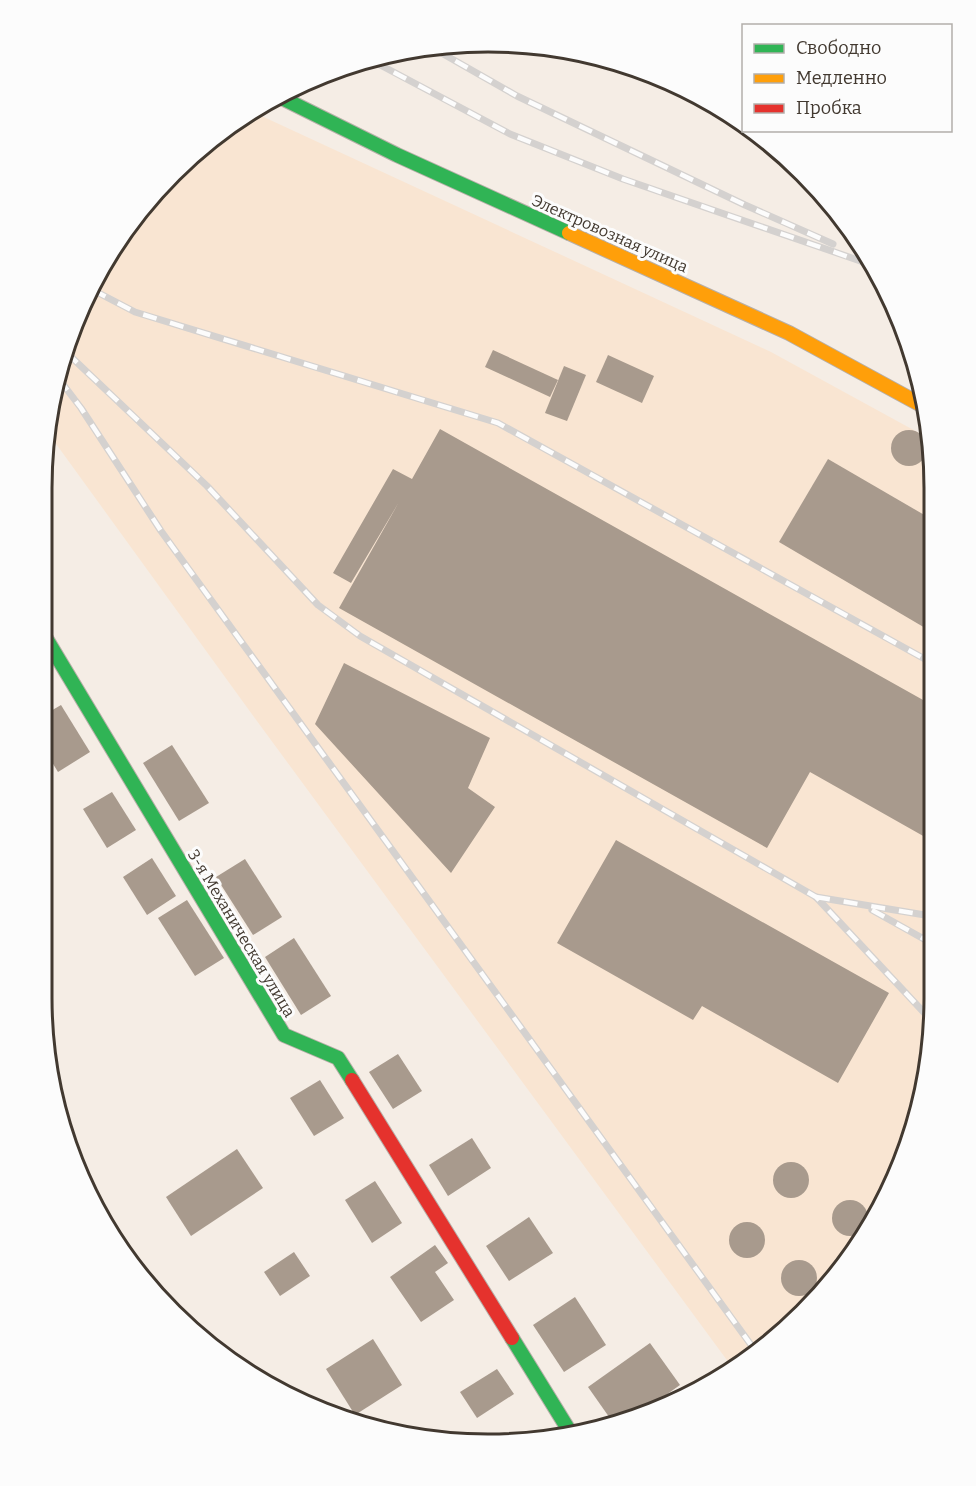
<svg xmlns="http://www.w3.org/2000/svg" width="976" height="1486" font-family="Bitter,serif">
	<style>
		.built { fill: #f9e5d2 }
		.building { fill: #a89a8d }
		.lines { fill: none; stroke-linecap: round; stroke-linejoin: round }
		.fast-casing { stroke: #b7afa8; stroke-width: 16 }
		.slow-casing { stroke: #b7afa8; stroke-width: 16 }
		.jam-casing { stroke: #b7afa8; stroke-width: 16 }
		.fast { stroke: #30b455; stroke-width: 14 }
		.slow { stroke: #ff9f0a; stroke-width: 14 }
		.jam { stroke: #e5322d; stroke-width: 14 }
		.rail-casing { stroke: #d4d1cf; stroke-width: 7 }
		.rail { stroke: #fcfcfc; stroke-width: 4.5; stroke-dasharray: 14; stroke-linecap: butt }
		.labels { text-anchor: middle; stroke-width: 6; stroke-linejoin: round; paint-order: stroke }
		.street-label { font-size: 16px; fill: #423930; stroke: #fcfcfc }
		.rim { fill: none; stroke: #423930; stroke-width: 3 }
	</style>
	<rect width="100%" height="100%" fill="#f5ede5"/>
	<path class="built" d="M253,112L771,352L930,439L933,459L930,1056L900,1169L824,1292L732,1367L254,717L46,430L76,317L152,194L216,134Z"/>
	<g class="building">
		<path d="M493,350L558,380L550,397L485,367Z"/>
		<path d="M608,355L654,376L642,403L596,382Z"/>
		<path d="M564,366L586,375L567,421L545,413Z"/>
		<path d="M440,429L932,705L931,826L925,837L810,772L767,848L339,608L399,502L351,583L333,573L393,469L412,479Z"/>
		<circle cx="909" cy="448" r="18"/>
		<path d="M828,459L933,520L932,632L779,542Z"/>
		<path d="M344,663L490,738L468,788L495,807L451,873L315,724Z"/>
		<path d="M61,705L90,752L58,772L44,749V715Z"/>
		<path d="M172,745L209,803L179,821L143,763Z"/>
		<path d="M112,792L136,830L107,848L83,809Z"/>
		<path d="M616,840L889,993L838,1083L702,1006L693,1020L557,943Z"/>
		<path d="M152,858L176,896L147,915L123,877Z"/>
		<path d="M245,859L282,917L253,935L216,877Z"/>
		<path d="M187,900L224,958L195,976L158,918Z"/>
		<path d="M294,938L331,996L301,1015L265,957Z"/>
		<path d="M398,1054L422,1091L393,1109L369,1072Z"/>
		<path d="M320,1080L344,1118L314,1136L290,1098Z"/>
		<path d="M472,1138L491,1168L448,1196L429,1165Z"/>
		<path d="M237,1149L263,1188L191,1236L166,1197Z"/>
		<circle cx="791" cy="1180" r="18"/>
		<path d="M375,1181L402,1223L372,1243L345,1200Z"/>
		<circle cx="850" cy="1218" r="18"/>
		<path d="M529,1217L553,1253L509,1281L486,1246Z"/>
		<circle cx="747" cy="1240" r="18"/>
		<path d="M435,1245L448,1263L435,1272L454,1300L421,1322L390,1277Z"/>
		<path d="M294,1252L310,1276L280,1296L264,1272Z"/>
		<circle cx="799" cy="1278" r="18"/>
		<path d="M575,1297L606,1345L564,1372L533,1325Z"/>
		<path d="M373,1339L402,1385L355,1415L326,1369Z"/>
		<path d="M650,1343L680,1385L639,1414L614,1424L588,1387Z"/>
		<path d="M497,1369L514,1394L477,1418L460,1392Z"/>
	</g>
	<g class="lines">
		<defs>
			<g id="fast">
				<path d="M278,96L397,155L569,233"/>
				<path d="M44,635L284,1035L338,1058L352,1080"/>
				<path d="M512,1338L570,1432"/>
			</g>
			<path id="slow" d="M569,233L789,333L925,407"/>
			<path id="jam" d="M352,1080L512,1338"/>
		</defs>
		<use href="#fast" class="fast-casing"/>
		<use href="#slow" class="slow-casing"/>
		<use href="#jam" class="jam-casing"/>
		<use href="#fast" class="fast"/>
		<use href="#slow" class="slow"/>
		<use href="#jam" class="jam"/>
		<defs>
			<g id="rail">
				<path d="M431,47L517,96L745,205L833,244"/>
				<path d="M369,59L510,134L623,179L872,265"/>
				<path d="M93,290L135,312L498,423L932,663"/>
				<path d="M67,353L207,486L318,605L360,636L816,897L930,1019"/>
				<path d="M59,379L81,408L161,531L754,1349"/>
				<path d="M816,897L931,916"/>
				<path d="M872,910L931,943"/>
			</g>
		</defs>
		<use href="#rail" class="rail-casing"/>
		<use href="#rail" class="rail"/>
	</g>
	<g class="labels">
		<g class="street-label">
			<text transform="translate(610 233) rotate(24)" y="6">Электровозная улица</text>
			<text transform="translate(242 933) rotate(59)" y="6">3-я Механическая улица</text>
		</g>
	</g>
	<path d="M0 0H976V1486H0ZM488 52H488A436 436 0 0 1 924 488V998A436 436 0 0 1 488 1434H488A436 436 0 0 1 52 998V488A436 436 0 0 1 488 52Z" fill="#fcfcfc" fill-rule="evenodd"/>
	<path class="rim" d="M488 52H488A436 436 0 0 1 924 488V998A436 436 0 0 1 488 1434H488A436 436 0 0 1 52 998V488A436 436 0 0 1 488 52Z"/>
	<rect x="742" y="24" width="210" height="108" fill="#fcfcfc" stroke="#b2aeaa" stroke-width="1.5"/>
	<rect x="754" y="44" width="30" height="9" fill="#30b455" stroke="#b2aeaa" stroke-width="1.5"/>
	<text x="796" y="54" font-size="18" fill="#423930">Свободно</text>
	<rect x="754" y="74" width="30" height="9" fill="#ff9f0a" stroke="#b2aeaa" stroke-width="1.5"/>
	<text x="796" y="84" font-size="18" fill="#423930">Медленно</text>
	<rect x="754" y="104" width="30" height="9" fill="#e5322d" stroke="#b2aeaa" stroke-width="1.5"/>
	<text x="796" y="114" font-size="18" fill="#423930">Пробка</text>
</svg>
